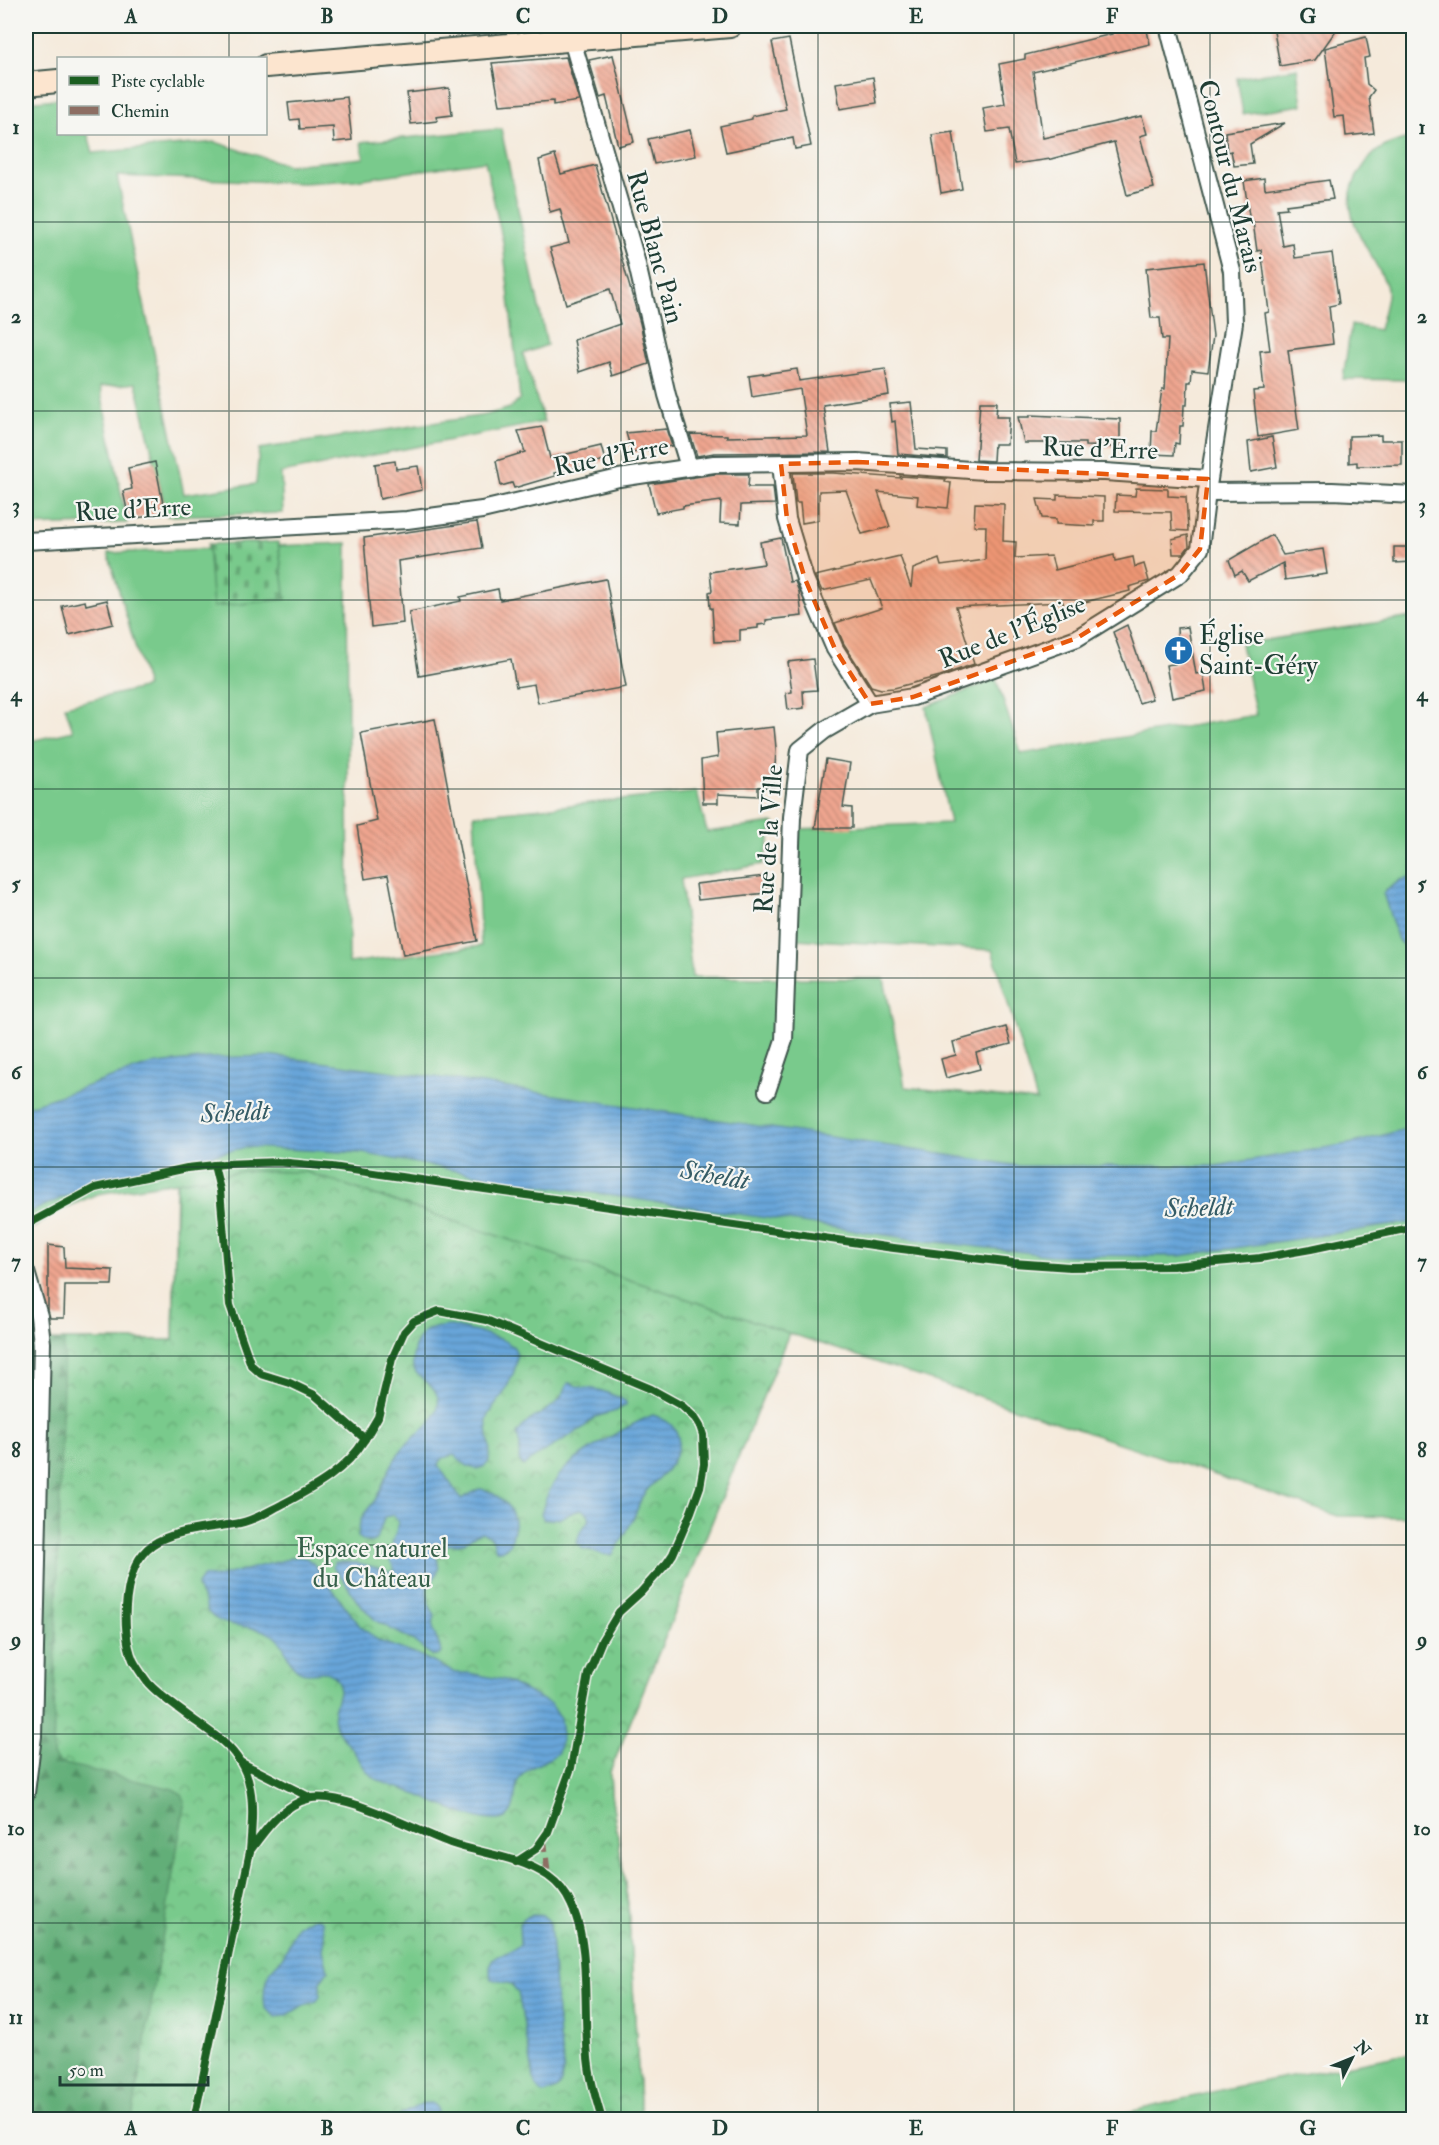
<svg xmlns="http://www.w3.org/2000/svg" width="1439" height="2145" font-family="'IM FELL Double Pica',serif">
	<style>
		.grass { fill: #79ca8c; stroke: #4c8460; stroke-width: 1.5; fill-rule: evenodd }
		.forest { fill: url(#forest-firs); stroke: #407656; stroke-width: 1.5 }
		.cemetery { fill: url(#cemetery-stones); stroke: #4c8460; stroke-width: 1.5 }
		.park { fill: url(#park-crowns); stroke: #4c8460; stroke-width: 1.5 }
		.water { fill: url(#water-rules); stroke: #447186; stroke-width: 1.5 }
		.building { fill: url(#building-back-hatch) }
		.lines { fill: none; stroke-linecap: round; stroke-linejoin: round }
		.street-casing { stroke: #3f574d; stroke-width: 20 }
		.secondary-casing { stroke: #3f574d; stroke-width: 26 }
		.street { stroke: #fff; stroke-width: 16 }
		.secondary { stroke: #fce5cf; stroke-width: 22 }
		.quiet { stroke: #8d6e63; stroke-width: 6; stroke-dasharray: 12 6; stroke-linecap: butt }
		.cycleway-casing { stroke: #f6f6f2; stroke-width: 11 }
		.cycleway { stroke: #1b5e20; stroke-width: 8 }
		.marked { fill: #e8590c; fill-opacity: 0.2; stroke: #e8590c; stroke-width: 4.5; stroke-dasharray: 12 8; stroke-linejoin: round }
		.grid { fill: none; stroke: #1f3d34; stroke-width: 1.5; stroke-opacity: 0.55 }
		.labels { text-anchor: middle; stroke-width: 4.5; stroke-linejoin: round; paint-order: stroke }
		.street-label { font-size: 26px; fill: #1f3d34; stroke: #f6f6f2 }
		.poi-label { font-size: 26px; fill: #1f3d34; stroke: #f6f6f2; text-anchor: start }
		.park-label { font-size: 26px; fill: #36604a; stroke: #f6f6f2 }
		.water-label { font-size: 27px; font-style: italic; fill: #355c66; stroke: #f6f6f2 }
		.neatline { fill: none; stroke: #1f3d34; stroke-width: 2 }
		.grid-label { font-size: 20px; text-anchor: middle; font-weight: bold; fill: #1f3d34 }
	</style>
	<defs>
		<pattern id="forest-firs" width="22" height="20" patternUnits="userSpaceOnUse" patternTransform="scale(1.5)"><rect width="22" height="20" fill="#62ae78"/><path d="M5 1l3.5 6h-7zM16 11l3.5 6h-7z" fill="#508f63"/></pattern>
		<pattern id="cemetery-stones" width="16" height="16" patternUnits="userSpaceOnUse" patternTransform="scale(1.5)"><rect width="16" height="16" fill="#79ca8c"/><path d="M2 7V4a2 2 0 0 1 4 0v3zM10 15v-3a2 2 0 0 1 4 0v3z" fill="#63a573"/></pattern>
		<pattern id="park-crowns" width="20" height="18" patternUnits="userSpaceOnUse" patternTransform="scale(1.5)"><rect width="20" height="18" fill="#79ca8c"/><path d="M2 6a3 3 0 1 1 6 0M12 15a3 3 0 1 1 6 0" fill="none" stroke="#63a573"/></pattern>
		<pattern id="water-rules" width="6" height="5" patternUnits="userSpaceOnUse" patternTransform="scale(1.5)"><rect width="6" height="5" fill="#68a5d9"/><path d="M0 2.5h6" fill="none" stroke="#5588b1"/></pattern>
		<pattern id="building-back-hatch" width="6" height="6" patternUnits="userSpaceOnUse" patternTransform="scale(1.5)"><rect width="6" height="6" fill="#efa58f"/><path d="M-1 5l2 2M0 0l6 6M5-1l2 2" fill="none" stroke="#c18876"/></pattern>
	</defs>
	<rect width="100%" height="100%" fill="#f6f6f2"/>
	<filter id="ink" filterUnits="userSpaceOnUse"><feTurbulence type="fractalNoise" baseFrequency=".0167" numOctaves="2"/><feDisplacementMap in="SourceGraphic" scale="12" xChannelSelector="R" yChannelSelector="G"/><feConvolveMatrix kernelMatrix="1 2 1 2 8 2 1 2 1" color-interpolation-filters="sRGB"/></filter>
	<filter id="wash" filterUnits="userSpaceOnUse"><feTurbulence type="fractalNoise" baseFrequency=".008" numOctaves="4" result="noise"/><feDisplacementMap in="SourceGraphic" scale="24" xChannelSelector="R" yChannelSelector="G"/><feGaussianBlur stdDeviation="1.35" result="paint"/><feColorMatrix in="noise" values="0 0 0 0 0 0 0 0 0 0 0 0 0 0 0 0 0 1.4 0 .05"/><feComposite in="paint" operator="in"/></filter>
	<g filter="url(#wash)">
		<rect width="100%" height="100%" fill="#f5eadb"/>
		<g class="grass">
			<path d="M1297,68L1302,105L1243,114L1237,78Z"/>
			<path d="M58,99V134H88L93,153L215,142L288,165L364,158L361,142L501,129L547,345L523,354L544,422L281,473L283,513L167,516L136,383L100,387L127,523L26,526V102ZM485,161L503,242L520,399L510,408L486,415L259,449L256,484L184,494L117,176L303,183L355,180Z"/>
			<path d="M1405,139H1414L1413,380L1343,379L1351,325L1379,330C1381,320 1389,298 1387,289C1386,282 1381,274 1378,268C1360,235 1336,205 1361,170C1373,151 1383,145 1405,139Z"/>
			<path d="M347,543L349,963L481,946L474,815L697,792L707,832L774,823L763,864L681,879L692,977L884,979L905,1087L1037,1101L992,950L795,939L799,829L950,823L926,707L996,679L1021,754L1256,715L1241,644L1413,617V877L1401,880L1385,891L1398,940L1409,947L1414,945L1413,1517L1338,1516L789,1333L610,1772L611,1793L628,1904L641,2119L246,1363L113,1340H173L176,1182L97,1194L49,1215L36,1226L26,1230V742L73,731L65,706L147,687L108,553ZM244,1171L306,1172L788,1333L227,1174Z"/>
			<path d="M1413,2053V2119H1100L1233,2087Z"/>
		</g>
		<path class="forest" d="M31,1340H113L208,1776L164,2119H26V1342Z"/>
		<path class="cemetery" d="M278,542L286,599L213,607L208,544Z"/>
		<path class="park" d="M244,1171L306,1172L789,1333L610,1772L611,1793L628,1904L641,2119H132L185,1801L182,1794L173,1789L60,1763L53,1755L64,1340H173L177,1182Z"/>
		<g class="water">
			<path d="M1413,877V945C1406,948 1403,946 1398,940L1383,893L1401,880Z"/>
			<path d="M274,1056L457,1080L1020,1166H1215L1354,1143L1413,1127V1222L1179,1256L1050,1255L927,1241L518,1182L362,1153L247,1147L103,1179L26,1214V1107L149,1065L209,1058Z"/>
			<path d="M451,1326C465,1330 509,1337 515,1349C521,1360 511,1379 506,1389C501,1399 490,1409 487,1420C485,1431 495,1458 486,1465C474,1475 462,1462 454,1455L443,1458L438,1465L461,1499L479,1489C491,1489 507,1502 512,1513C517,1526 513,1553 496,1550L492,1538L482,1532C474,1534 471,1539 465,1542C454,1548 442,1539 435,1554C443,1572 436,1574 427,1589L429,1604L435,1616C429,1634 439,1637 441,1653L438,1656H433L412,1640L376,1621L357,1601L344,1580L333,1567L335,1562C358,1561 369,1566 390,1572L395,1570L389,1558L399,1556L392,1543C395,1532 403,1522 393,1515L385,1517C378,1529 380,1553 358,1537C359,1533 359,1527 360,1523C362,1513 370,1508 375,1500C384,1484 390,1462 403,1448C414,1435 435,1424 438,1406C442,1387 420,1382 414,1369C411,1364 413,1356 414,1351C418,1329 431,1327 451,1326Z"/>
			<path d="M568,1383H571C581,1390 588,1387 599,1390C605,1392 622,1398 626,1402V1405L616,1411L595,1417L583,1428L535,1457L524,1466L519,1460L520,1445L517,1434C528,1417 541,1416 555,1404C562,1399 564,1391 568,1383Z"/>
			<path d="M653,1415C683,1425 685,1445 667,1469C660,1479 648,1486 642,1497C640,1501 639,1506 637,1510C630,1526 622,1541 612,1555C601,1556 594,1550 583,1549L577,1543L580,1532L590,1519L588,1513L581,1509L560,1518L544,1520L541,1514C545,1498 553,1481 565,1469C581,1452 631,1424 653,1415Z"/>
			<path d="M297,1557L306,1558L313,1563L360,1626L379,1641L423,1657L455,1673H469L504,1680L551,1704L560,1718L562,1735L558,1753C545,1763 526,1766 518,1781C513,1792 517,1813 505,1818C485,1828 431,1800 411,1792C398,1787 384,1785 373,1777C363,1770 361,1760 354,1752C347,1742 338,1734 334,1722C329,1707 352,1682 329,1673C321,1670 311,1675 302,1672C287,1667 288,1647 276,1637C256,1622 224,1631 209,1613C205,1609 207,1605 204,1601C201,1594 197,1592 197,1585L203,1576L216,1577Z"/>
			<path d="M531,1915C541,1915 545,1915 550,1923L559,2038L564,2066L561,2083L556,2089L545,2094L539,2091L535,2084L518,1992L511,1984L491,1979C485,1948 506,1960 520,1944L519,1924L524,1918Z"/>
			<path d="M316,1918L322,1921L325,1938L323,1950L328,1970L320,1982V1995L317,2001L302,2006L286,2016L276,2017L265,2008C263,1997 264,1982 270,1972C273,1966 279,1963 282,1958C294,1940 290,1921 316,1918Z"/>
			<path d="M423,2103H432L437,2108V2119H393Z"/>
		</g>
		<g id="blocks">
			<g class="building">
				<path d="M1110,26H1146L1150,44L1033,72L1043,138L1142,116L1147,134L1140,136L1154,188L1127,195L1114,142L1051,159L1015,164L1009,129L987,132L983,108L1005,104L999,64L1025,59V55L1112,34Z"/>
				<path d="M1273,26H1339L1315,60L1280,66Z"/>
				<path d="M1366,37L1370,57L1364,58L1367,84L1374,90L1369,97L1374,133L1346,136L1344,116L1334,117L1325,48Z"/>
				<path d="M789,39L811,146L795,149L793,138L726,152L720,126L752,119V116L786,109L772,42Z"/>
				<path d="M613,55L634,142L618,146L606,96L600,98L589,60Z"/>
				<path d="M566,57L579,101L553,105V101L500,105L492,63Z"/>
				<path d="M873,77L877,103L840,109L836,83Z"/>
				<path d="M449,88L452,115L436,117L437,121L411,124L407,93Z"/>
				<path d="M347,97L352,140L334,142L333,127L300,129L299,119L290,120L288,103Z"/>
				<path d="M1285,123L1250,144L1253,164L1234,166L1231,151L1227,152L1225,132Z"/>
				<path d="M690,130L696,156L654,164L648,139Z"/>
				<path d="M953,132L962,189L941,193L932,135Z"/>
				<path d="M555,155L561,174L595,165L640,323L649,364L613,376L609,362L580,372L574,340L620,324L610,289L566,304L550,248L569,243L560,209L550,212L539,160Z"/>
				<path d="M1264,178L1265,189L1329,180L1333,199L1286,205L1287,208L1277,209L1283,246L1293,244L1295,258L1332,253L1339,304L1329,306L1333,344L1288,350L1299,430L1258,437L1253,391L1264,390L1260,351L1270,350L1265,313L1269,312L1268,304L1261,250L1257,251L1253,222L1250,223L1244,181Z"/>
				<path d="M1204,262L1213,336L1208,371L1192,369L1191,382H1188L1187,405H1184L1183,426H1180L1179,444L1175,443L1174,455L1151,454L1152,431H1156L1162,389H1165L1168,339H1162L1160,318H1151L1146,268Z"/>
				<path d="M797,369L799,381L885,369L889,395L823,405L830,452L714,453L697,456L690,434L727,435V437L807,435L800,389L752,397L749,376Z"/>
				<path d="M911,402L916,449L947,451V458L898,454L895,421L892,422L890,404Z"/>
				<path d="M980,402H997L996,417H1009L1007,444H994L993,461L976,460Z"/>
				<path d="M1030,415L1120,419V447L1085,446V443H1024L1018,417H1030Z"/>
				<path d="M542,427L550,458L601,446L605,461L554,473L555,476L514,488L512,483L501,486L496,461L525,452L518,431Z"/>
				<path d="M666,429L672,446L632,453L626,433Z"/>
				<path d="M1381,435V440H1402V465L1357,466V462L1349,463V436Z"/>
				<path d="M1272,437L1277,467L1251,472L1248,442Z"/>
				<path d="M395,461L396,469L418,466L422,490L380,499L375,464Z"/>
				<path d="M155,462L165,514L129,519L123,491L132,489L128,468Z"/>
				<path d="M793,473H833L901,478L900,476L946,479L945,482L951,483L948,508L917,505L918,496L878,492L890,527L862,534L846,490L819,491V520L802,523L800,503H796Z"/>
				<path d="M715,474H749L748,487H773L775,504L741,505L740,524L720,523L721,501L683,506V508L656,513L649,484Z"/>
				<path d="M1136,488L1168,489V496L1186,497L1188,531L1172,530L1171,512L1115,511L1116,495L1135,496Z"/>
				<path d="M1057,495L1104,497V521H1094V526L1056,524V519L1042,518L1037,499L1057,500Z"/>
				<path d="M975,503L1004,504L1003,541L1016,542L1015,558L1051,556L1055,570L1114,555L1115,561L1133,557L1135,567L1144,564L1149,581L1129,587L1130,591L1064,607L1063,602L956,607L974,664L940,676L894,688L881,689L871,686L844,644L835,623L882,608L871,580L822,591L815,576L900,556L911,588L913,569L939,559L941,566L985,560L986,526H974Z"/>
				<path d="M477,522L482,548L398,561L403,623L371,627L364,538Z"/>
				<path d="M1188,535L1189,546L1183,554H1173L1172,539Z"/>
				<path d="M1272,535L1283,555L1323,549L1327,574L1285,580L1283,563L1248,581L1242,571L1235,575L1229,560Z"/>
				<path d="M781,538L790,582L795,581L799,592L802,616L766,620V624L758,625V628L740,630V641L714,642L712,608H710L709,592L712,591L710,572L764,564L760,542Z"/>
				<path d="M1394,547H1413V562L1394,563Z"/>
				<path d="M606,579L626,687L538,703L534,684L516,687L511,659L419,676L409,612L461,601L460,597L498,589L500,600Z"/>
				<path d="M107,600L113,624L69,635L62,606L85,601L86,605Z"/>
				<path d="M1127,625L1152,699L1139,703L1113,632Z"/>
				<path d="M1188,627L1196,674L1203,673L1206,691L1172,698L1166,665L1179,663L1177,628Z"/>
				<path d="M813,659L817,690L803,691L804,708L788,710L786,693L792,692L788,662Z"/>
				<path d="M435,719L477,941L403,955L388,875L365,879L357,826L377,821L361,733Z"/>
				<path d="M774,727L776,748L774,787H758V796L718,794V803H703L701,760L718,757L716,733Z"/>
				<path d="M826,759L850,763L843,807L852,808V828H815Z"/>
				<path d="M765,876L767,893L698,900L696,884Z"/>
				<path d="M1006,1027L1011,1044L976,1053L980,1069L946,1078L941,1059L956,1055L953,1042Z"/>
				<path d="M48,1245L64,1247L65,1268L113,1270L112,1285H65L64,1318H50L48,1310Z"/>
			</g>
		</g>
	</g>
	<g filter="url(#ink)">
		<use href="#blocks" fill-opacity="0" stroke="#3f574d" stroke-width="1.5"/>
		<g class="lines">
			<defs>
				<g id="street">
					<path d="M1168,26L1232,271L1234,323L1207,492L1332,491L1414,495"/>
					<path d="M572,40L636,260L667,395L689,467"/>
					<path d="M26,541L407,520L482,510L619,478L714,464L857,462L984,471L1105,472L1208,479"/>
					<path d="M870,704L913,697L1077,638L1180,574L1200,549L1207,492"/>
					<path d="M767,1091L784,1040L792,817L800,750L825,730L870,704L835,649L805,579L787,519L781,464"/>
					<path d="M26,1272L39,1316L42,1343L33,1736L26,1793"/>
				</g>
				<g id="secondary">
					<path d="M266,66L730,26"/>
					<path d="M26,84L58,81"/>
				</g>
			</defs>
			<use href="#street" class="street-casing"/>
			<use href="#secondary" class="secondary-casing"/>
			<use href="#street" class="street"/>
			<use href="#secondary" class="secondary"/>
			<path class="quiet" d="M544,1840L548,1876"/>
			<defs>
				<g id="cycleway">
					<path d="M214,1165L220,1190L230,1305L251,1365L261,1374L290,1383L315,1395L365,1439C346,1471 313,1488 281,1505C267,1512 255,1520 240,1523C213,1528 174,1529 152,1545C123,1566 120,1629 133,1660C137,1668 143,1676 148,1683C158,1694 171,1703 183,1712C196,1722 210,1731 223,1742C258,1772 253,1809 250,1851"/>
					<path d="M26,1225L95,1188L187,1168L224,1164L278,1162L332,1167L886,1247L1013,1263L1070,1267L1173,1266L1260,1258L1311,1249L1414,1227"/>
					<path d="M365,1439L378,1417L392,1359L404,1332L414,1321L439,1311L486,1320L651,1389L682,1406L695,1418L700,1426L703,1435L704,1464L700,1487L691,1512L673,1554L667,1563L641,1592L619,1612L602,1640L588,1674L571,1768L548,1832L536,1849L516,1862"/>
					<path d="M242,1763L311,1798"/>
					<path d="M194,2120L250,1851C265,1830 283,1804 311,1798C348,1792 417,1832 453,1844C484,1854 520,1857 548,1876C558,1883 566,1893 571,1904C592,1945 582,2020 589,2066C591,2084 597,2102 602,2120"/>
				</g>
			</defs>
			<use href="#cycleway" class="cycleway-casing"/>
			<use href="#cycleway" class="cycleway"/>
		</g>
	</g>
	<path class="marked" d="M857,462L1208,479L1200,549L1180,574L1077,638L913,697L870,704L835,649L805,579L787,519L781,464Z"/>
	<path class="grid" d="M229,26V58M425,26V2120M621,26V2120M818,26V2120M1014,26V2120M1210,26V2120M229,134V2120M26,222H1414M26,411H1414M26,600H1414M26,789H1414M26,978H1414M26,1167H1414M26,1356H1414M26,1545H1414M26,1734H1414M26,1923H1414"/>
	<defs>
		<symbol id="church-disc" viewBox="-11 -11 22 22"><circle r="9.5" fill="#1f6fb2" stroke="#f6f6f2"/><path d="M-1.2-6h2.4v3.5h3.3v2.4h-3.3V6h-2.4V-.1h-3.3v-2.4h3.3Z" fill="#fff"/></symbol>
	</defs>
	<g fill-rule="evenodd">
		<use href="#church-disc" x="1162" y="634" width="33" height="33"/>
	</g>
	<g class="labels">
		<g class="street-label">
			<text transform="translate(1231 176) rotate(76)" y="9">Contour du Marais</text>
			<text transform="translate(656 247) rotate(75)" y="9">Rue Blanc Pain</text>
			<text transform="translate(1100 448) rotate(2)" y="9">Rue d'Erre</text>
			<text transform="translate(611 456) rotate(-11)" y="9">Rue d'Erre</text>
			<text transform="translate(133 509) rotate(-3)" y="9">Rue d'Erre</text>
			<text transform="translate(1012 631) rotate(-22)" y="9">Rue de l'Église</text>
			<text transform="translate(768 839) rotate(-86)" y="9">Rue de la Ville</text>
		</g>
		<g class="poi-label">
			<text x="1199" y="644">Église<tspan x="1199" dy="30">Saint-Géry</tspan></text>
		</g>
		<g class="park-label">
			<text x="372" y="1557">Espace naturel<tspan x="372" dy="30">du Château</tspan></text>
		</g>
		<g class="water-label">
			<text transform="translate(235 1112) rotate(-3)" y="9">Scheldt</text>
			<text transform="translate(715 1175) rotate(10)" y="9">Scheldt</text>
			<text transform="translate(1199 1207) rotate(-2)" y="9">Scheldt</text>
		</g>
	</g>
	<rect width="1439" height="2145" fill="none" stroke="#f6f6f2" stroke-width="66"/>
	<rect x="57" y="57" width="210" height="78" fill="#f6f6f2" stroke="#a0aca6" stroke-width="1.5"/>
	<rect x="69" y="76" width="30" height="9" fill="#1b5e20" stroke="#a0aca6" stroke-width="1.5"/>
	<text x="111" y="87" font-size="18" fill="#1f3d34">Piste cyclable</text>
	<rect x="69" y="106" width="30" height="9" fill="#8d6e63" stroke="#a0aca6" stroke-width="1.5"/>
	<text x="111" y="117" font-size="18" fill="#1f3d34">Chemin</text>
	<g transform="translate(1352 2058) rotate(47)" stroke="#f6f6f2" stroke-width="4.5" paint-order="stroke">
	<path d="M0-4.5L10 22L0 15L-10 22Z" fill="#1f3d34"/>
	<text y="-9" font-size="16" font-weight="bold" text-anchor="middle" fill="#1f3d34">N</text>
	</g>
	<path d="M60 2076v9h148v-9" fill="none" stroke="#1f3d34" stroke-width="3"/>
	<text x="69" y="2076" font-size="18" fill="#1f3d34" stroke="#f6f6f2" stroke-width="4.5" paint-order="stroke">50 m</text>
	<rect x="33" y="33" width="1373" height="2079" class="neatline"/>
	<g class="grid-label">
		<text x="131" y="23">A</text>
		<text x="327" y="23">B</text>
		<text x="523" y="23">C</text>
		<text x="720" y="23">D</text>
		<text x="916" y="23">E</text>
		<text x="1112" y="23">F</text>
		<text x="1308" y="23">G</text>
		<text x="16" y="134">1</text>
		<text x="1422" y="134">1</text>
		<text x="16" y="323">2</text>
		<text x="1422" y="323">2</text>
		<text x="16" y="512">3</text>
		<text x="1422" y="512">3</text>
		<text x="16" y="701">4</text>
		<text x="1422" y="701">4</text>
		<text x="16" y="890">5</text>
		<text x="1422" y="890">5</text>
		<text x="16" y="1079">6</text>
		<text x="1422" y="1079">6</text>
		<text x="16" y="1268">7</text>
		<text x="1422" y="1268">7</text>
		<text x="16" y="1457">8</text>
		<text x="1422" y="1457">8</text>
		<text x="16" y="1646">9</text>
		<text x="1422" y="1646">9</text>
		<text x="16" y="1835">10</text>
		<text x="1422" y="1835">10</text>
		<text x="16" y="2024">11</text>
		<text x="1422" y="2024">11</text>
		<text x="131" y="2135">A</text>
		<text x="327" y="2135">B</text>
		<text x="523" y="2135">C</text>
		<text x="720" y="2135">D</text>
		<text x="916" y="2135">E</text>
		<text x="1112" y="2135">F</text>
		<text x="1308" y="2135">G</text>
	</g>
</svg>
